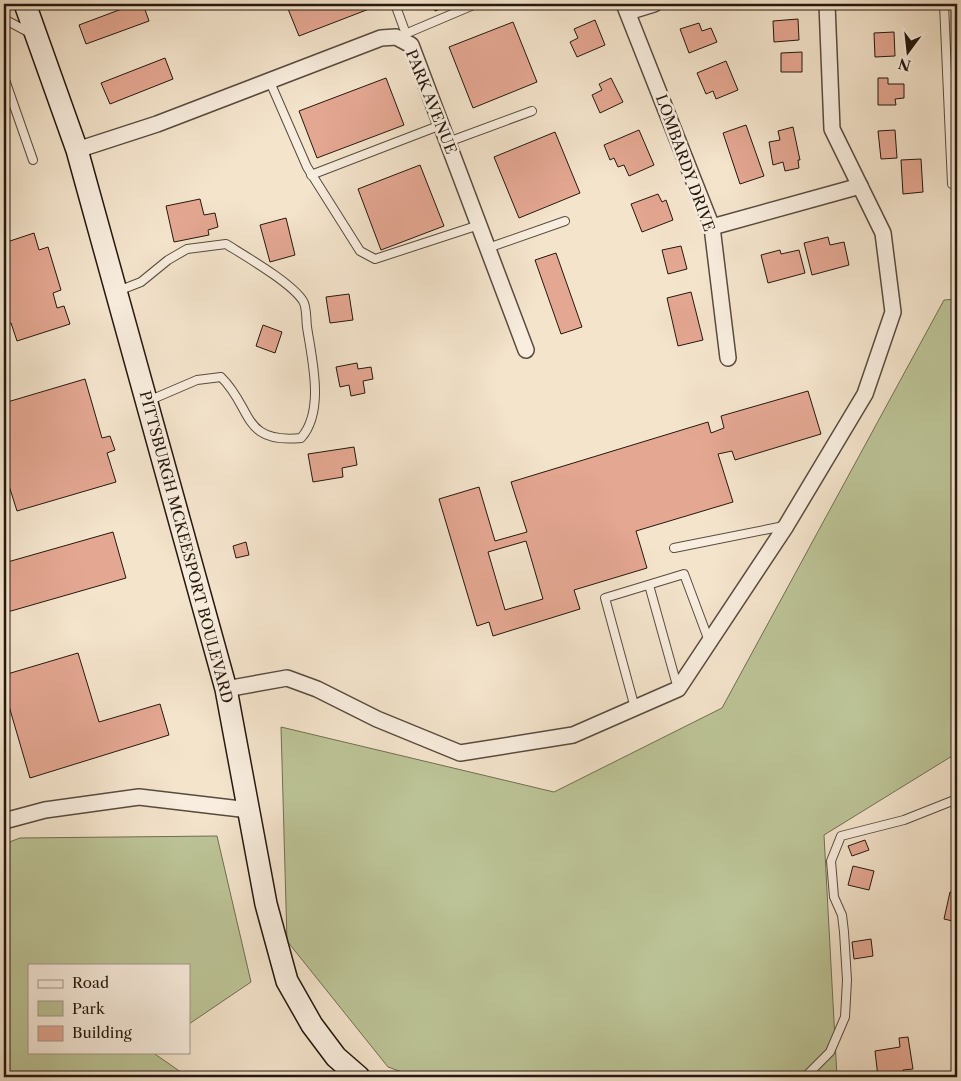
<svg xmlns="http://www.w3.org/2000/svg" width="961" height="1081" font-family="'Libre Caslon Text',serif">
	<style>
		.green { fill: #bcc497; stroke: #706e52 }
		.building { fill: #e4a792; stroke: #24180e; fill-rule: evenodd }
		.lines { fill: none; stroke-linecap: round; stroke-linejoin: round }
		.lane-casing { stroke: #584b3e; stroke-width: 10 }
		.street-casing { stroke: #584b3e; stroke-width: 18 }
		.secondary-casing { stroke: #24180e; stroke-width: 24 }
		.lane { stroke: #f8edde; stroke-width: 8 }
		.street { stroke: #f8edde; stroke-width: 15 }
		.secondary { stroke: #f8edde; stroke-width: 21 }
		.labels { text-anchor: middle; stroke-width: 5; stroke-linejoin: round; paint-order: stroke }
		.street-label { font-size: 15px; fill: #24180e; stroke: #f8edde }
	</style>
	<rect width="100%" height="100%" fill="#f4e4cc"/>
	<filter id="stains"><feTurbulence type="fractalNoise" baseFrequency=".004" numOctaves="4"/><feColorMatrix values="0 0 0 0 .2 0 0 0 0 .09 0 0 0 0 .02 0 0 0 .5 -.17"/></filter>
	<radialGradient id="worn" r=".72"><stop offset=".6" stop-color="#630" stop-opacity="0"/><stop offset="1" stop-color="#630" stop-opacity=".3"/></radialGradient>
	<g class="green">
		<path d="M957,299V753L824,835L837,1077H416L388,1067L287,941L281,727L554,792L722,708L944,300Z"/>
		<path d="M217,836L251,982L189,1024V965H29V1052H152L188,1077H4V844L20,838Z"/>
	</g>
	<g class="building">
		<path d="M135,4H143L149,21L86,44L79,25Z"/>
		<path d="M286,4H382L299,36Z"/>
		<path d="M433,4H453L435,11Z"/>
		<path d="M872,4H896V8H871Z"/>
		<path d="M798,19L799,40L774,42L773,21Z"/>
		<path d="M595,20L605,45L577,57L570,42L578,38L574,29Z"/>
		<path d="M513,22L537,82L473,108L449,47Z"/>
		<path d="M699,23L702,31L711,28L717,42L689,53L680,29Z"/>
		<path d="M894,32L895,56L875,57L874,33Z"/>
		<path d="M802,52V72H781V53Z"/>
		<path d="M165,58L173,79L110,104L101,83Z"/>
		<path d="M726,61L738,90L716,99L713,91L706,94L697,73Z"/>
		<path d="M386,78L404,125L317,158L299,111Z"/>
		<path d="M611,78L623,102L600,113L592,95L602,90L599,84Z"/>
		<path d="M878,78H888V84H904V98L895,99L896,105H878Z"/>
		<path d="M746,125L764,176L740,184L723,133Z"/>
		<path d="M793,127L800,160H798L799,168L785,171L783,162L773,165L769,142L780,140L778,131Z"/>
		<path d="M639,130L654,165L629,176L624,165L618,167L614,158L610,160L604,145Z"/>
		<path d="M895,130L897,158L881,159L878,131Z"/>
		<path d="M555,132L580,193L519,218L494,157Z"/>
		<path d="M921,159L923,192L903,194L901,160Z"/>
		<path d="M420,165L444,226L381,250L358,189Z"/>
		<path d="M658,194L662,202L666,200L673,220L642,232L631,204Z"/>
		<path d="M200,199L204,215L215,213L218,227L208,230L209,235L174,242L166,206Z"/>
		<path d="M286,218L295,255L270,262L260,225Z"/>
		<path d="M34,233L39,250L48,247L61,290L53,293L57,308L64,306L70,324L17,341L11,323L4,325V243Z"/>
		<path d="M828,237L830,245L844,242L849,265L812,275L804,243Z"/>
		<path d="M681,246L687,269L668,274L662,250Z"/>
		<path d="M780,250L781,254L799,250L805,273L768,283L761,255Z"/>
		<path d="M556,253L582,327L561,334L535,260Z"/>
		<path d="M691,292L703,340L678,346L667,298Z"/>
		<path d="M349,294L353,320L330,323L326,297Z"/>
		<path d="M263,325L282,332L275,353L256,346Z"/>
		<path d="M357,363L358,369L371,367L373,379L363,381L365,393L351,396L349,385L340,387L336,367Z"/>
		<path d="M85,379L102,438L110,436L115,450L107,453L116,482L17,511L4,470V403Z"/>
		<path d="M808,391L821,434L735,460L732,451L718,454L733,502L636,531L647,568L574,590L580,609L493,636L489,622L477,626L439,499L479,487L495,541L527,532L511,482L708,422L711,433L724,428L721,416ZM526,541L543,599L505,610L488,552Z"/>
		<path d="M354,447L357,465L342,468L343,477L313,482L308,454Z"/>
		<path d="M113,532L126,578L4,613V563Z"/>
		<path d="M246,542L249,555L236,558L233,546Z"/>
		<path d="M78,653L99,722L160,704L169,735L30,778L4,689V675Z"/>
		<path d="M865,840L869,850L852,856L848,846Z"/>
		<path d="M853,866L874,871L869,890L848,885Z"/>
		<path d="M950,892L957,893V922L944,919Z"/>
		<path d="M871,939L873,956L854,959L852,942Z"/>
		<path d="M908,1037L913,1069L903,1070L904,1076L878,1077L875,1051L900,1047L899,1038Z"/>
	</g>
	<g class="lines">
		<defs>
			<g id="lane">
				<path d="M395,4L406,34"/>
				<path d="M944,4L952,184"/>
				<path d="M4,19L30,33"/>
				<path d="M398,37L476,4"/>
				<path d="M4,77L33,160"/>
				<path d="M270,82L307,167L360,251L375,259L479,225"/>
				<path d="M448,142L532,111"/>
				<path d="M311,175L441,125"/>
				<path d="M488,248L565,221"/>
				<path d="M118,291L141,282L168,260L187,249L226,244C245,256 292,283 303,301C307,307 306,320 307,327C312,360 325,411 301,438C241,444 253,408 221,377L197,380L148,401"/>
				<path d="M674,548L784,526"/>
				<path d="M649,585L678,689"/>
				<path d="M635,708L605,598L684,574L709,641"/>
				<path d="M805,1077L830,1052L845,1017L847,980L844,932L842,915L834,897L831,861L841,836L904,820L957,799"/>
			</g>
			<g id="street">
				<path d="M624,4L712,227L728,358"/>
				<path d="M628,12L654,4"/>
				<path d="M77,150L157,124L381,38L396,37L411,45L526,350"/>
				<path d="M712,227L860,186"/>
				<path d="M226,689L287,678L317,689L377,719L460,753L573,735L678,689L786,526L865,394L893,312L883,233L832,129L827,4"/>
				<path d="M4,821L45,810L139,797L249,810"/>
			</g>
			<path id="secondary" d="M25,4L77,150L226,689L266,904L287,981L312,1025L336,1057L359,1077"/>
		</defs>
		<use href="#lane" class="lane-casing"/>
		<use href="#street" class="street-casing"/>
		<use href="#secondary" class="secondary-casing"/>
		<use href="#lane" class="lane"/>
		<use href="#street" class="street"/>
		<use href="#secondary" class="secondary"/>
	</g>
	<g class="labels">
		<g class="street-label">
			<text transform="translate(431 102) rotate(68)" y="5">PARK AVENUE</text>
			<text transform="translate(685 163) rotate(70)" y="5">LOMBARDY DRIVE</text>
			<text transform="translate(186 547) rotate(75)" y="5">PITTSBURGH MCKEESPORT BOULEVARD</text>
		</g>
	</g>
	<rect width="961" height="1081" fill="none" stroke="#f4e4cc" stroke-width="20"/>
	<rect x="5" y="5" width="951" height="1071" fill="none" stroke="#24180e" stroke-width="2.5"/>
	<rect x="10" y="10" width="941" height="1061" fill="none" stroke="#24180e"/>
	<rect x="28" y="964" width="162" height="90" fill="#f8edde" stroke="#a3988b"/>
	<rect x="38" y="980" width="25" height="8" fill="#f8edde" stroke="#a3988b"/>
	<text x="72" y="988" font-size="15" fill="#24180e">Road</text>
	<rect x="38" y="1001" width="25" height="15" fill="#bcc497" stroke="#a3988b"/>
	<text x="72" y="1014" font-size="15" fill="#24180e">Park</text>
	<rect x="38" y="1026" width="25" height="15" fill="#e4a792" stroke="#a3988b"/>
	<text x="72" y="1038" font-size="15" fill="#24180e">Building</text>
	<g transform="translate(908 52) rotate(195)" stroke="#f8edde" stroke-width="4" paint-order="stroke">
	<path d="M0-4L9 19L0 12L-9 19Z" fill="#24180e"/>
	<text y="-8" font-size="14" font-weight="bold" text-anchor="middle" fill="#24180e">N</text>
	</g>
	<rect width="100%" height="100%" filter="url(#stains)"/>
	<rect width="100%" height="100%" fill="url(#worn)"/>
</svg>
